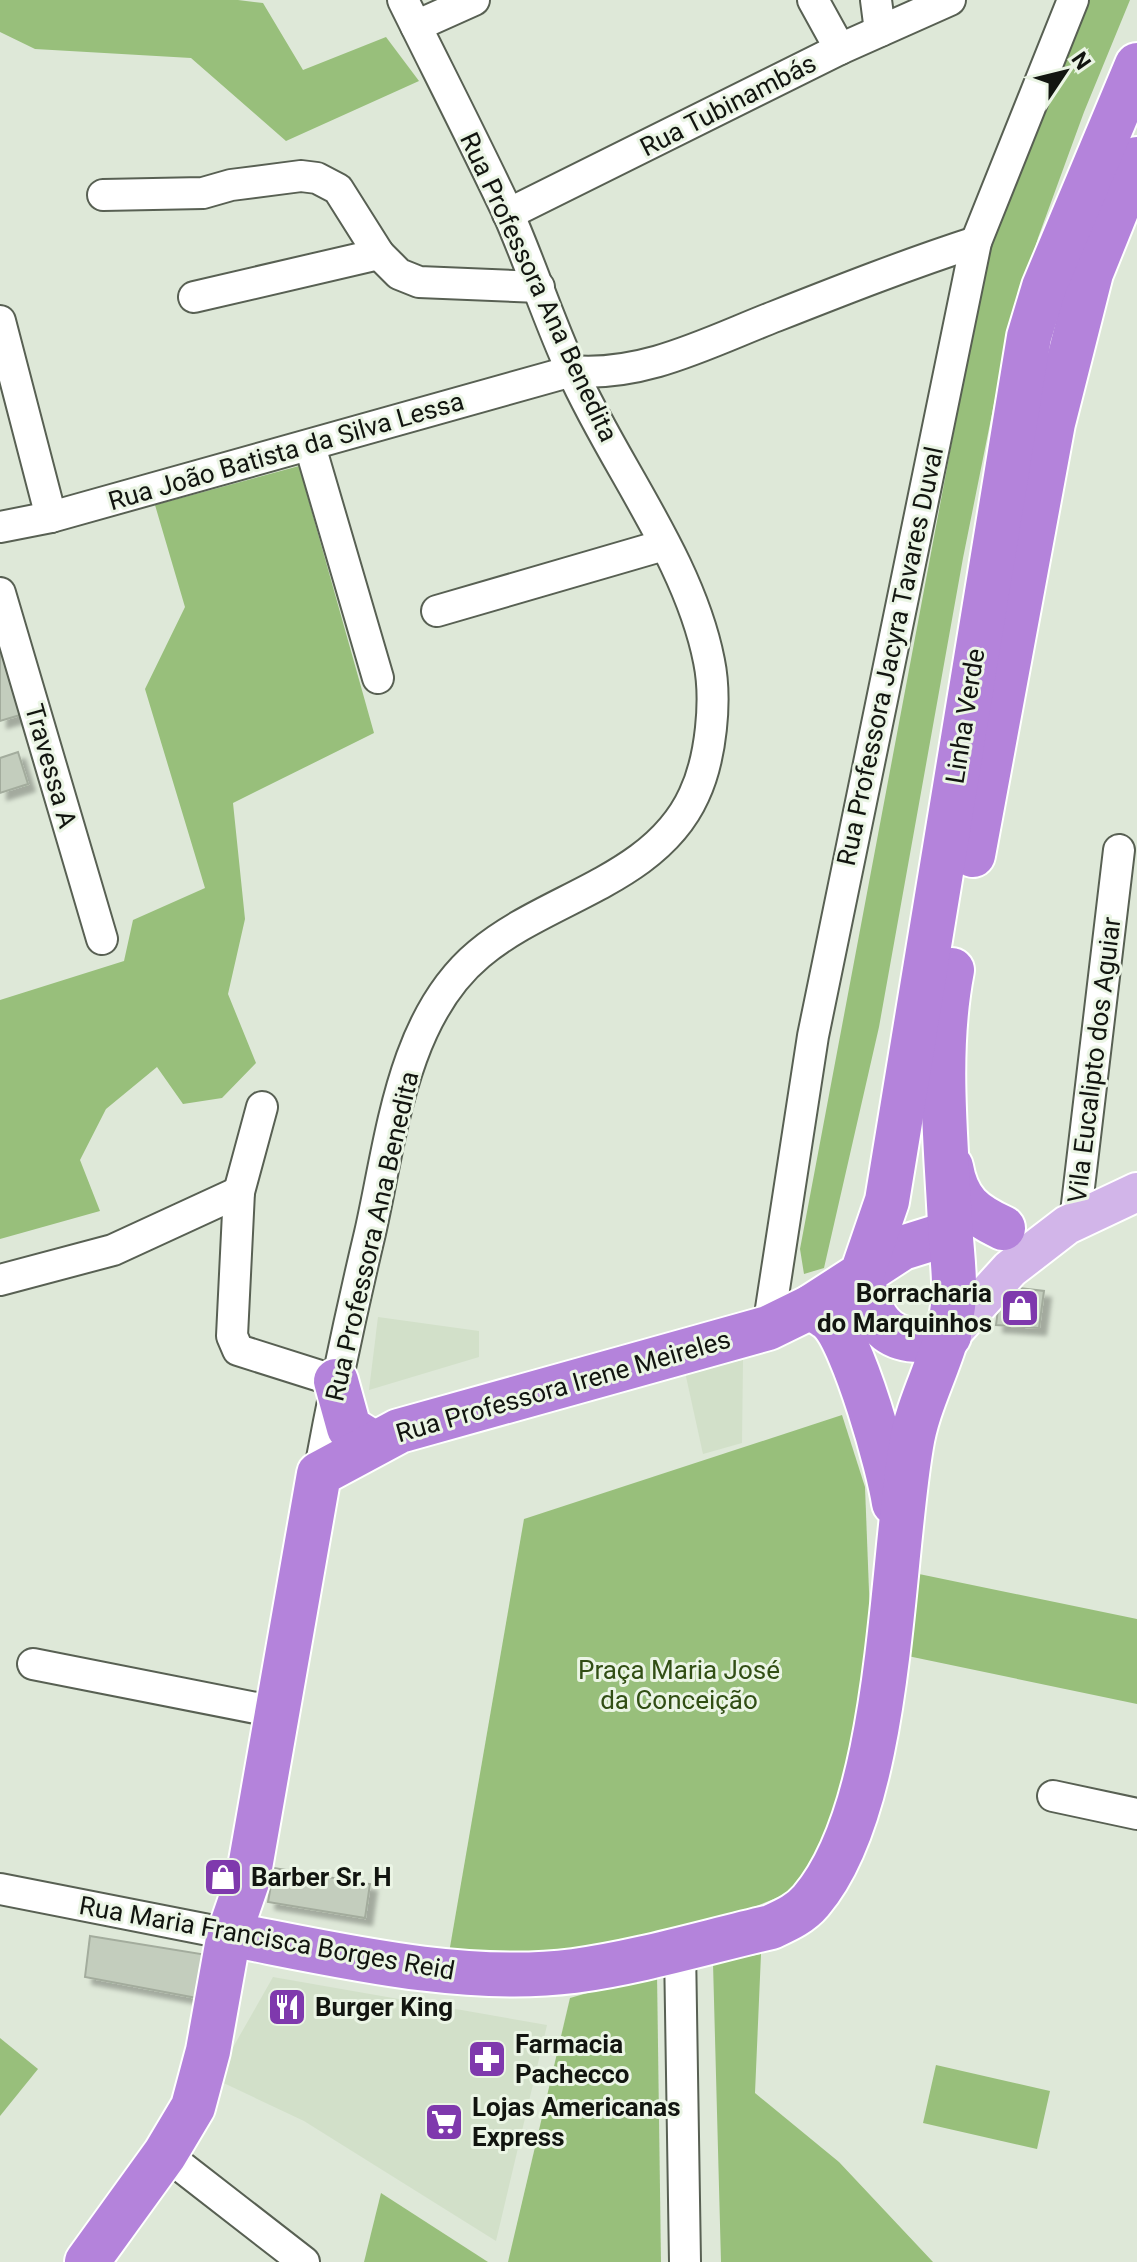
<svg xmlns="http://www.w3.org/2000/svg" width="1137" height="2262" font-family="Roboto,sans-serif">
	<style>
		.built { fill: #d2e0c9 }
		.green { fill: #98bf7b }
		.building { fill: #c3cdbd; stroke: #a3ac9d; stroke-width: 2; filter: url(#shadow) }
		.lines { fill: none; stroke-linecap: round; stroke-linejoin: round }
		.minor-casing { stroke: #586053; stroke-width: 34 }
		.major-casing { stroke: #fff; stroke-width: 42 }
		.highway-casing { stroke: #fff; stroke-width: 48 }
		.minor { stroke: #fff; stroke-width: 30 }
		.major { stroke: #d2b5e9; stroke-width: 38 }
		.highway { stroke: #b483db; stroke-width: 44 }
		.labels { text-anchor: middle; stroke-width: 6; stroke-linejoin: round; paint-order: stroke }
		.street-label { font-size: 26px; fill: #121510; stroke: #ebf5e5 }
		.poi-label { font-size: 26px; font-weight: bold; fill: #121510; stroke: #ebf5e5; text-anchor: start }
		.park-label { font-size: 26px; fill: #314e14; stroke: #ebf5e5 }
	</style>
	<defs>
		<filter id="shadow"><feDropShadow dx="7" dy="7" stdDeviation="2" flood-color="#0004"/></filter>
	</defs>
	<rect width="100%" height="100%" fill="#dee8d8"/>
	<g class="built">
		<path d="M378,1317L479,1331V1357L369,1390Z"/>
		<path d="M743,1360L742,1443L703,1454L685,1372Z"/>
		<path d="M273,1977L547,2025L496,2241L304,2121L215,2079Z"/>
	</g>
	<g class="green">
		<path d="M0,0H238L263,3L303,70L386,37L419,81L286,141L191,58L35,49L0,32Z"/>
		<path d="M1086,0H1130L1084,112L1038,238L1005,349L963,558L879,1027L824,1268L804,1274L800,1249L966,367L987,234Z"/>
		<path d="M299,466L374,733L233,803L245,919L228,994L256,1063L222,1098L183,1104L157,1067L106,1109L80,1160L100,1211L0,1239V1000L124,961L133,920L205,888L145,689L185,607L155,505Z"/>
		<path d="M842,1415L865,1487L870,1617L858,1717L831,1828L796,1890L719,1921L563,1953H449L524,1519Z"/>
		<path d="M919,1574L1137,1619V1704L903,1655Z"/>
		<path d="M761,1954L755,2093L839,2162L933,2262H721L713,1963Z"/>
		<path d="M657,1973L661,2262H508L570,1998Z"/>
		<path d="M0,2038L38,2069L0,2116Z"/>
		<path d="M936,2065L1050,2091L1037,2149L923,2123Z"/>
		<path d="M381,2193L488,2262H364Z"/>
	</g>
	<g class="building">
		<path d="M0,648L20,715L0,721Z"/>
		<path d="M18,752L28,784L0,793V758Z"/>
		<path d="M1001,1286L1044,1291L1039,1328L996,1325Z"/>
		<path d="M274,1868L370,1884L365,1918L268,1902Z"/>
		<path d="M90,1936L207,1955L202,1999L85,1977Z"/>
	</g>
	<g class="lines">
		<defs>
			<g id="minor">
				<path d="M813,0L840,49"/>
				<path d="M876,0L880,31"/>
				<path d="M416,26L474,0"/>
				<path d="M103,195L203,193L231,185L301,176L317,178L338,189L379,254L399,274L419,282L539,287"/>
				<path d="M508,214L840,49L950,0"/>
				<path d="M194,297L379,254"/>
				<path d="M0,321L51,517"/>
				<path d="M310,446L378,678"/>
				<path d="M0,527L51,517L572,371C645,377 709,342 776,316C842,290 908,264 976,242"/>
				<path d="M0,593L102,939"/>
				<path d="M437,611L664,545"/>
				<path d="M262,1107L239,1192L232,1336L238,1350L336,1381"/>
				<path d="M1075,1221L1119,850"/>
				<path d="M0,1280L113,1250L239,1192"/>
				<path d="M768,1328L813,1036L976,242L1073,0"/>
				<path d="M319,1474C334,1393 351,1313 370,1233C391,1141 401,1019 479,954C546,897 655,881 694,795C711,759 717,700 709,661C689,559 614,465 572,371C548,319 531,265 508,213C474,141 438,71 403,0"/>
				<path d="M33,1664L276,1712"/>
				<path d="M1053,1796L1137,1814"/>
				<path d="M0,1889L229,1934"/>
				<path d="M680,1948L685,2262"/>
				<path d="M165,2154L304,2262"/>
			</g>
			<path id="major" d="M949,1336L1010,1269L1067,1225L1137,1192"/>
			<g id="highway">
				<path d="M973,855L1053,423L1091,273L1137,159"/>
				<path d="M951,1167C957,1202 973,1214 1003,1228"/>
				<path d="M811,1307C817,1312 826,1316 831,1321C854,1344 889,1468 894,1503"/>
				<path d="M949,1336C893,1350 870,1328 862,1274L902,1248L950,1233"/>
				<path d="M336,1381L349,1428L373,1443"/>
				<path d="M229,1934C338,1955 463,1985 574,1971C640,1962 706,1942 771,1927C786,1920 800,1914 811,1901C892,1806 890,1570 911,1446C919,1394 951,1349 954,1296C955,1272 951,1247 950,1223C946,1141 936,1052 952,970"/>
				<path d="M87,2262L165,2154L193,2107L208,2051L229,1934L248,1879L319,1474L399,1431L768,1328L811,1307L862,1274L887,1201L1029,337L1044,287L1137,65"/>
			</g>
		</defs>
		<use href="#minor" class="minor-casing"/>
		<use href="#major" class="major-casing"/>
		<use href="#highway" class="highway-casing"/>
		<use href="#minor" class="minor"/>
		<use href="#major" class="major"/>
		<use href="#highway" class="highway"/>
	</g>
	<defs>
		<symbol id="shop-square" viewBox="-11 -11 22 22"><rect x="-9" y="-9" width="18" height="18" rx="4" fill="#7f39ad" stroke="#ebf5e5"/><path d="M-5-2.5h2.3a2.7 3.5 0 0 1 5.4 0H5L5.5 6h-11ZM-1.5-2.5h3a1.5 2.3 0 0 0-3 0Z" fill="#fff"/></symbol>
		<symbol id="restaurant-square" viewBox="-11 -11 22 22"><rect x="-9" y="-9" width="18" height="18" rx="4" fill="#7f39ad" stroke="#ebf5e5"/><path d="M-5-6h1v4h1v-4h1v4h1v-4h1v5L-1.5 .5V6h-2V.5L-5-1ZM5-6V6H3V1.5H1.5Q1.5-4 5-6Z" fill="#fff"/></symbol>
		<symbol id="pharmacy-square" viewBox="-11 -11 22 22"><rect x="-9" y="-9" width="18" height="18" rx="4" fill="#7f39ad" stroke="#ebf5e5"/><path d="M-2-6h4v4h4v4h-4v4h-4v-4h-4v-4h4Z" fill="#fff"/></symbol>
		<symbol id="supermarket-square" viewBox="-11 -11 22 22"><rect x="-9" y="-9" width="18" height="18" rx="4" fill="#7f39ad" stroke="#ebf5e5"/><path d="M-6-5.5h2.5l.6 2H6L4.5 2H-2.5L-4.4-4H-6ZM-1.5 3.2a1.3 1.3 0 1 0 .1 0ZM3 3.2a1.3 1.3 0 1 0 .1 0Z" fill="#fff"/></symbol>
	</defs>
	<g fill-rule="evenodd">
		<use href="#shop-square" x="998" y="1286" width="44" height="44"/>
		<use href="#shop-square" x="201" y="1855" width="44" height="44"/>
		<use href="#restaurant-square" x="265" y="1985" width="44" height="44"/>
		<use href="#pharmacy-square" x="465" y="2037" width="44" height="44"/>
		<use href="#supermarket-square" x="422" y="2100" width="44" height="44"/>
	</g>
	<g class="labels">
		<g class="street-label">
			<text transform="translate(728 105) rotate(-27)" y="9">Rua Tubinambás</text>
			<text transform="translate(539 287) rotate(65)" y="9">Rua Professora Ana Benedita</text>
			<text transform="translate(286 451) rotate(-16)" y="9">Rua João Batista da Silva Lessa</text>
			<text transform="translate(890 656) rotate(-78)" y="9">Rua Professora Jacyra Tavares Duval</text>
			<text transform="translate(965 716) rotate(-81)" y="9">Linha Verde</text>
			<text transform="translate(51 766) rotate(74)" y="9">Travessa A</text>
			<text transform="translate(1094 1060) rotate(-83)" y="9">Vila Eucalipto dos Aguiar</text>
			<text transform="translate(372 1236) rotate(-77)" y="9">Rua Professora Ana Benedita</text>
			<text transform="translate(563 1386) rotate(-16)" y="9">Rua Professora Irene Meireles</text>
			<text transform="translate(267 1938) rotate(10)" y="9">Rua Maria Francisca Borges Reid</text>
		</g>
		<g class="poi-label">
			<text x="992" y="1302" text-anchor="end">Borracharia<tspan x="992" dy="30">do Marquinhos</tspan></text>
			<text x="251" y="1886">Barber Sr. H</text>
			<text x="315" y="2016">Burger King</text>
			<text x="515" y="2053">Farmacia<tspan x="515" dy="30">Pachecco</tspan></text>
			<text x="472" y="2116">Lojas Americanas<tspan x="472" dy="30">Express</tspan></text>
		</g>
		<g class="park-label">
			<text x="679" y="1679">Praça Maria José<tspan x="679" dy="30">da Conceição</tspan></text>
		</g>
	</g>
	<g transform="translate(1065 72) rotate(55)" stroke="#ebf5e5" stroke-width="6" paint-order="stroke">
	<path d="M0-6L14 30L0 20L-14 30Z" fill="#121510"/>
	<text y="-12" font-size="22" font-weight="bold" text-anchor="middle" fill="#121510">N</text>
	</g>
</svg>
